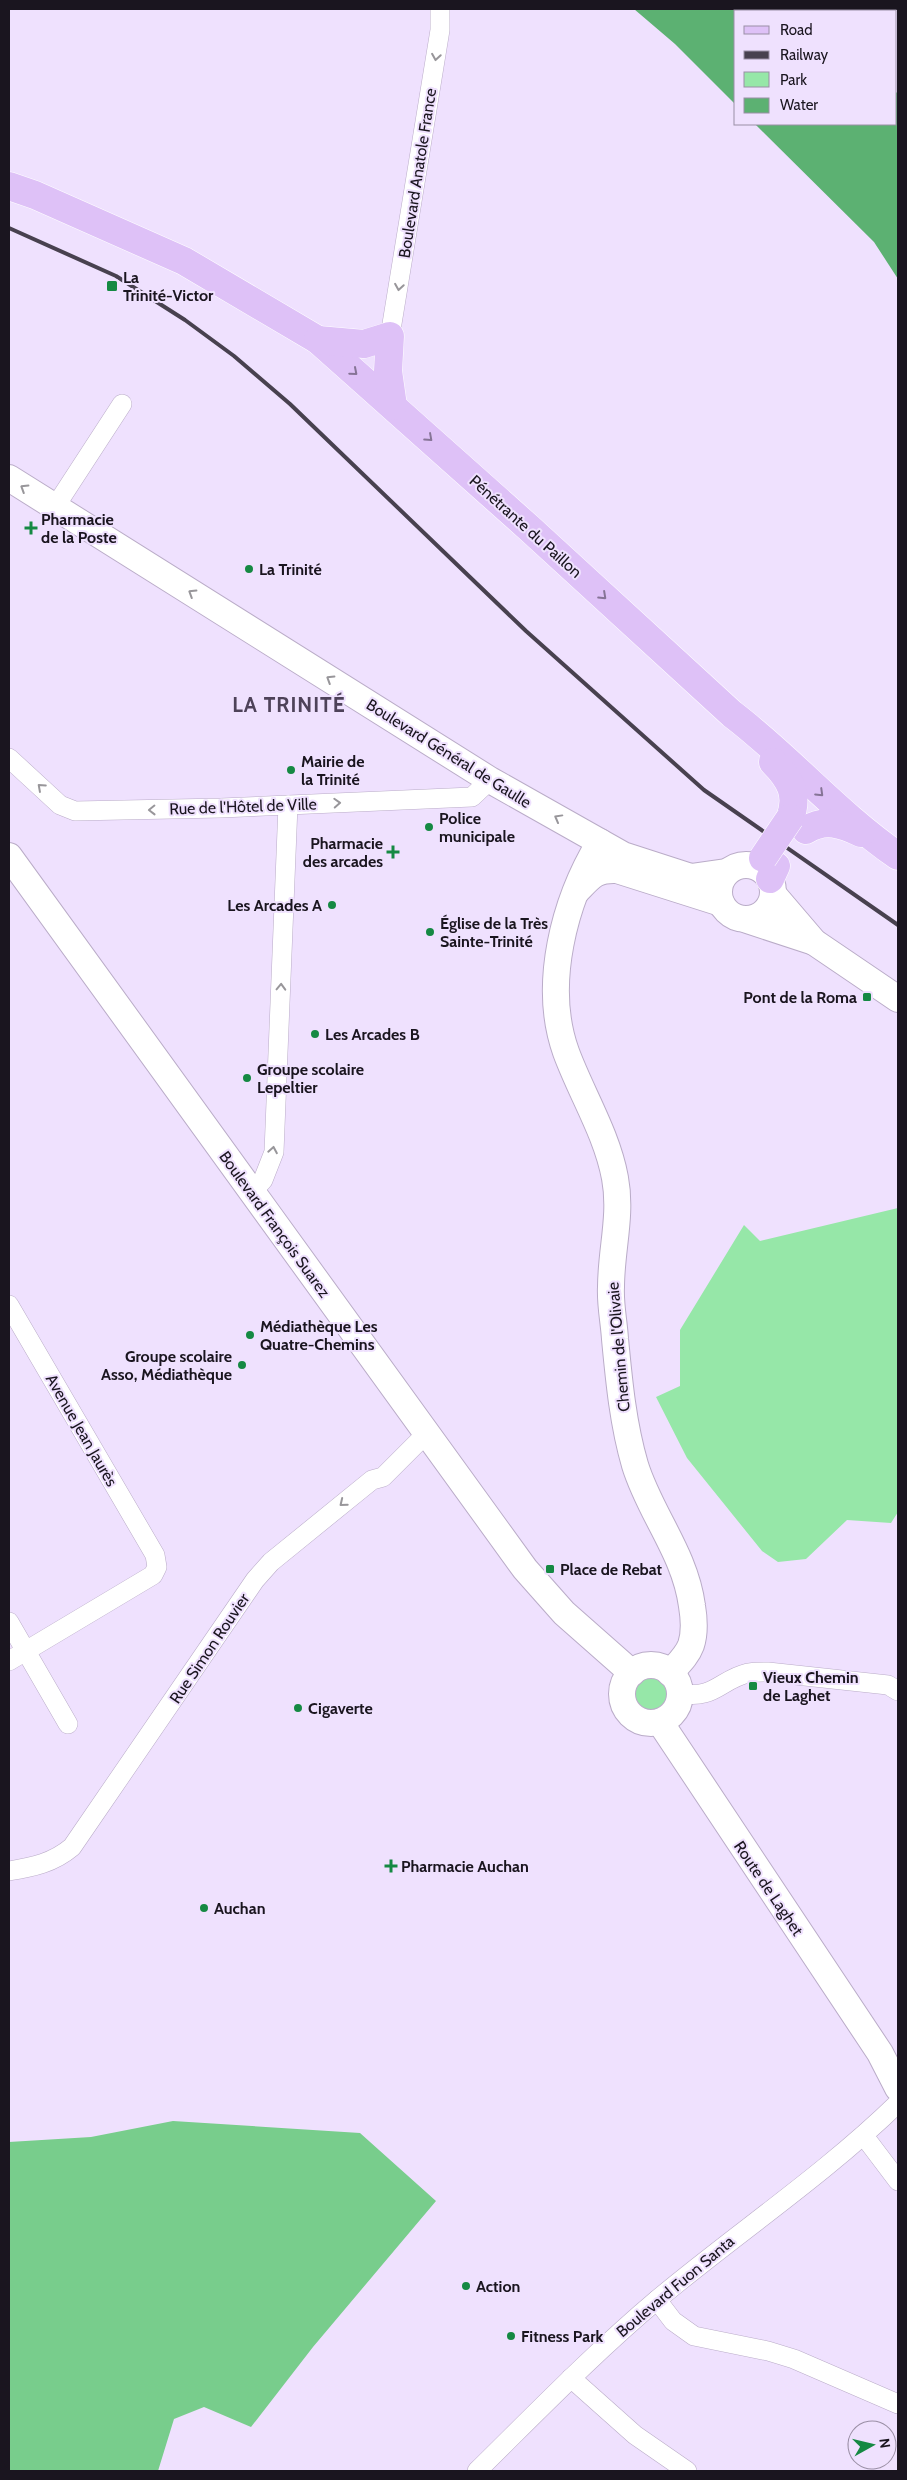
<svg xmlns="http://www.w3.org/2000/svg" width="907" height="2480" font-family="Cabin,sans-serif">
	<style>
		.green { fill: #96e7a8 }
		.forest { fill: #78cd8c }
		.water { fill: #5cb172 }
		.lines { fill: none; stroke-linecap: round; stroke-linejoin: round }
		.street-casing { stroke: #baacc8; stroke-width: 20 }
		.secondary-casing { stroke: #baacc8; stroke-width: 28 }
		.primary-casing { stroke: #fff; stroke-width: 29 }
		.street { stroke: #fff; stroke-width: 19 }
		.secondary { stroke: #fff; stroke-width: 26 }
		.primary { stroke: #dec1f7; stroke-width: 28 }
		.rail { stroke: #48414f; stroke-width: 4 }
		.primary-bridge-casing { stroke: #fff; stroke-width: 29; stroke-linecap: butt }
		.primary-bridge { stroke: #dec1f7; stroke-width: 28 }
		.oneway { stroke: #98969a }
		.oneway2 { stroke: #867496 }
		.poi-dot { fill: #158943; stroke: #efe1fe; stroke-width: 2 }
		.labels { text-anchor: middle; stroke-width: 4; stroke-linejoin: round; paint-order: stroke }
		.street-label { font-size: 16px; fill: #1a151f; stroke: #efe1fe }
		.poi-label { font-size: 16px; font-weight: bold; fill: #1a151f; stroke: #efe1fe; text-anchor: start }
		.district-label { font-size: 21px; font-weight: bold; letter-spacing: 1px; fill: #4e4259; stroke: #efe1fe }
	</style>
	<rect width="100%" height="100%" fill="#efe1fe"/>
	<g class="green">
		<path d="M898,1208V1512L891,1523L847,1520L806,1559L778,1562L762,1551L687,1458L656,1397L680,1386V1330L744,1225L760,1241Z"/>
		<circle cx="651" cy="1695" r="19"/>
	</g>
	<path class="forest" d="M173,2121L360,2133L436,2201L313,2347L251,2427L204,2407L174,2419L158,2471H9V2142L91,2137Z"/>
	<g class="water">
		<path d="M634,9H815L817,11H736V105L675,44Z"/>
		<path d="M896,92L898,94V279L874,242L755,124H896Z"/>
	</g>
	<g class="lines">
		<defs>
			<g id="street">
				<path d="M390,336L440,30V9"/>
				<path d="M55,507L122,404"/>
				<path d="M9,758L60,805L75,811L221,808L472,797L490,780"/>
				<path d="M252,1192L263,1180L274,1152L288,805"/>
				<path d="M9,1305L155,1555L157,1567L153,1575L9,1661"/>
				<path d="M9,1622L68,1724"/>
				<path d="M679,1693C715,1700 719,1680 748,1673C754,1672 762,1672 768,1672L888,1685L898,1691"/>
				<path d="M9,1871C33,1867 53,1863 72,1847L255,1580L271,1562L372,1480L383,1477L428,1432"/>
				<path d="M864,2136L898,2181"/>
				<path d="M657,2300L673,2321L694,2336L768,2351L794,2359L898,2404"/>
				<path d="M571,2378L635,2435L687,2471"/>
				<path d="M477,2471C536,2413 594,2353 658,2299C737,2233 824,2175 898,2103"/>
			</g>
			<g id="secondary">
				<path d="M9,478L490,780L623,855L691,877L726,872"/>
				<path d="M600,842C564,901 542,985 566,1052C581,1093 607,1134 615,1178C622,1215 611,1250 611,1287C610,1304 614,1322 615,1339C619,1381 623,1424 635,1465C650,1514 685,1553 692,1606C694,1618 695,1633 691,1645C687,1656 678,1664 670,1673"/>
				<path d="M9,856L525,1569L564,1613L632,1673"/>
				<circle cx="746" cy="892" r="27"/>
				<path d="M577,891C591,876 596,869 617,870L721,903"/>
				<path d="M773,894L814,942L898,999"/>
				<path d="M747,920L814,942"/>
				<circle cx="651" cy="1694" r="29"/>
				<path d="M660,1722L880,2053L898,2088"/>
			</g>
			<g id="primary">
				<path d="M9,186L35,195L184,261L318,340L529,528L732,714C790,758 837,814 898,856"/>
				<path d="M318,340L364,344L390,336L388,371L393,406"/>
				<path d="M773,762C790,779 799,795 790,818"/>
				<path d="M806,830C825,818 842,824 861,833"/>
				<path d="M770,879L776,866"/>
			</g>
		</defs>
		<use href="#street" class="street-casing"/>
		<use href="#secondary" class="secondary-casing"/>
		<use href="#primary" class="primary-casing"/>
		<use href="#street" class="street"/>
		<use href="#secondary" class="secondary"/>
		<use href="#primary" class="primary"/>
		<path class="rail" d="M9,228L116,276L185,320L234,356L290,404L526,631L704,790L898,925"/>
		<defs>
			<path id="primary-bridge" d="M763,858L790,818"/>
		</defs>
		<use href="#primary-bridge" class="primary-bridge-casing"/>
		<use href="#primary-bridge" class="primary-bridge"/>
	</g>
	<defs><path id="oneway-chevron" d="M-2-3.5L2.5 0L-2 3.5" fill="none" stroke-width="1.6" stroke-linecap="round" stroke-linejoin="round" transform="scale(1.25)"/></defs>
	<g class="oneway">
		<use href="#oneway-chevron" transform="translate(436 57) rotate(99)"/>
		<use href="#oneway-chevron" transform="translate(399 287) rotate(99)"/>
		<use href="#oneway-chevron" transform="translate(24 488) rotate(-148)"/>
		<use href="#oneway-chevron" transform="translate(192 593) rotate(-148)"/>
		<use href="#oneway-chevron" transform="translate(330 679) rotate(-148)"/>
		<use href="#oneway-chevron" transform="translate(41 787) rotate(-138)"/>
		<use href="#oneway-chevron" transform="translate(337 803) rotate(-3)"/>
		<use href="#oneway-chevron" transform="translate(152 810) rotate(179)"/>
		<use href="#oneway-chevron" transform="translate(558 818) rotate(-151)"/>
		<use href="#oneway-chevron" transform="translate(281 987) rotate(-88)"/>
		<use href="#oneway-chevron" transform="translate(273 1150) rotate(-80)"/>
		<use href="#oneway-chevron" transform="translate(343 1503) rotate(141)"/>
	</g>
	<g class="oneway2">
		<use href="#oneway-chevron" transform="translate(354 372) rotate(41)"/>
		<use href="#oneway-chevron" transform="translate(429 438) rotate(42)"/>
		<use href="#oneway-chevron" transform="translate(603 596) rotate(43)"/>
		<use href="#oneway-chevron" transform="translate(820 793) rotate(44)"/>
	</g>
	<g class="poi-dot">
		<rect x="106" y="280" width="12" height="12" rx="2.5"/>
		<path d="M28.5 520.5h5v5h5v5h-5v5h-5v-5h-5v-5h5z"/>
		<circle cx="249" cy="569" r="5"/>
		<circle cx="291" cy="770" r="5"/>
		<circle cx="429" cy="827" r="5"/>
		<path d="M390.5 844.5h5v5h5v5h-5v5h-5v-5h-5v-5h5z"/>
		<circle cx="332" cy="905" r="5"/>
		<circle cx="430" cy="932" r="5"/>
		<rect x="862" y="992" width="10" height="10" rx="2.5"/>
		<circle cx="315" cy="1034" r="5"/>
		<circle cx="247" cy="1078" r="5"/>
		<circle cx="250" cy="1335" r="5"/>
		<circle cx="242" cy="1365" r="5"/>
		<rect x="545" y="1564" width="10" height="10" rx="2.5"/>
		<rect x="748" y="1681" width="10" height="10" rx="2.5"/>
		<circle cx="298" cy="1708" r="5"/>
		<path d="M388.5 1858.5h5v5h5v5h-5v5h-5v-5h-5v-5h5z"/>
		<circle cx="204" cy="1908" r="5"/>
		<circle cx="466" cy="2286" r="5"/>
		<circle cx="511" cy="2336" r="5"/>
	</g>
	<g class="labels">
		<g class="street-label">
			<text transform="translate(417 173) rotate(-81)" y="6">Boulevard Anatole France</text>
			<text transform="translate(526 526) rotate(42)" y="6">Pénétrante du Paillon</text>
			<text transform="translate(449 753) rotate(32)" y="6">Boulevard Général de Gaulle</text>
			<text transform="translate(243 806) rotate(-2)" y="6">Rue de l'Hôtel de Ville</text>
			<text transform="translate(275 1224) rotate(54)" y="6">Boulevard François Suarez</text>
			<text transform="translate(618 1347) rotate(-95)" y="6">Chemin de l'Olivaie</text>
			<text transform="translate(82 1430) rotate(60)" y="6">Avenue Jean Jaurès</text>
			<text transform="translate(209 1648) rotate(-56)" y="6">Rue Simon Rouvier</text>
			<text transform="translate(769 1888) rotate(56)" y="6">Route de Laghet</text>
			<text transform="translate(675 2286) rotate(-40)" y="6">Boulevard Fuon Santa</text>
		</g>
		<g class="poi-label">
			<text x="123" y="283">La<tspan x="123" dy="18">Trinité-Victor</tspan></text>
			<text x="41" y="525">Pharmacie<tspan x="41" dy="18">de la Poste</tspan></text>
			<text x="259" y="575">La Trinité</text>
			<text x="301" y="767">Mairie de<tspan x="301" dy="18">la Trinité</tspan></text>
			<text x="439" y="824">Police<tspan x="439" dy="18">municipale</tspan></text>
			<text x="383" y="849" text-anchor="end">Pharmacie<tspan x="383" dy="18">des arcades</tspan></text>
			<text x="322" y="911" text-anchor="end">Les Arcades A</text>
			<text x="440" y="929">Église de la Très<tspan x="440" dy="18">Sainte-Trinité</tspan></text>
			<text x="857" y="1003" text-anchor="end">Pont de la Roma</text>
			<text x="325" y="1040">Les Arcades B</text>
			<text x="257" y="1075">Groupe scolaire<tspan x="257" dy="18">Lepeltier</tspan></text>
			<text x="260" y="1332">Médiathèque Les<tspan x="260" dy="18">Quatre-Chemins</tspan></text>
			<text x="232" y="1362" text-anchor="end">Groupe scolaire<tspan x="232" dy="18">Asso, Médiathèque</tspan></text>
			<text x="560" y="1575">Place de Rebat</text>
			<text x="763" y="1683">Vieux Chemin<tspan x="763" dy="18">de Laghet</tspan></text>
			<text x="308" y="1714">Cigaverte</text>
			<text x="401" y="1872">Pharmacie Auchan</text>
			<text x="214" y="1914">Auchan</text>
			<text x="476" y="2292">Action</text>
			<text x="521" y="2342">Fitness Park</text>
		</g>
		<g class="district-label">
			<text x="289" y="712">LA TRINITÉ</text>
		</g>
	</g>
	<rect width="907" height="2480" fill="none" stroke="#1a151f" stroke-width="20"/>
	<rect x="734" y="10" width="162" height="115" fill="#efe1fe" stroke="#9a8fa5"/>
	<rect x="744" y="26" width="25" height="8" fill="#dec1f7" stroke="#9a8fa5"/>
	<text x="780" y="35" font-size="15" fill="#1a151f">Road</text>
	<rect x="744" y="51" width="25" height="8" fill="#48414f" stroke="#9a8fa5"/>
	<text x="780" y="60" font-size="15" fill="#1a151f">Railway</text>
	<rect x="744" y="72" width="25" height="15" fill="#96e7a8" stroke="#9a8fa5"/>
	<text x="780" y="85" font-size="15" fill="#1a151f">Park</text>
	<rect x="744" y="98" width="25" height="15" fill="#5cb172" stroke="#9a8fa5"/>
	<text x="780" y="110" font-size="15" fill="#1a151f">Water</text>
	<g transform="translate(872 2445) rotate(82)"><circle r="24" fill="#efe1fe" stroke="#9a8fa5"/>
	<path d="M0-4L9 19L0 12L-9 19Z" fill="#158943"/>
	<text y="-8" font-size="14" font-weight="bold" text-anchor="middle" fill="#1a151f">N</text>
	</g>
</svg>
